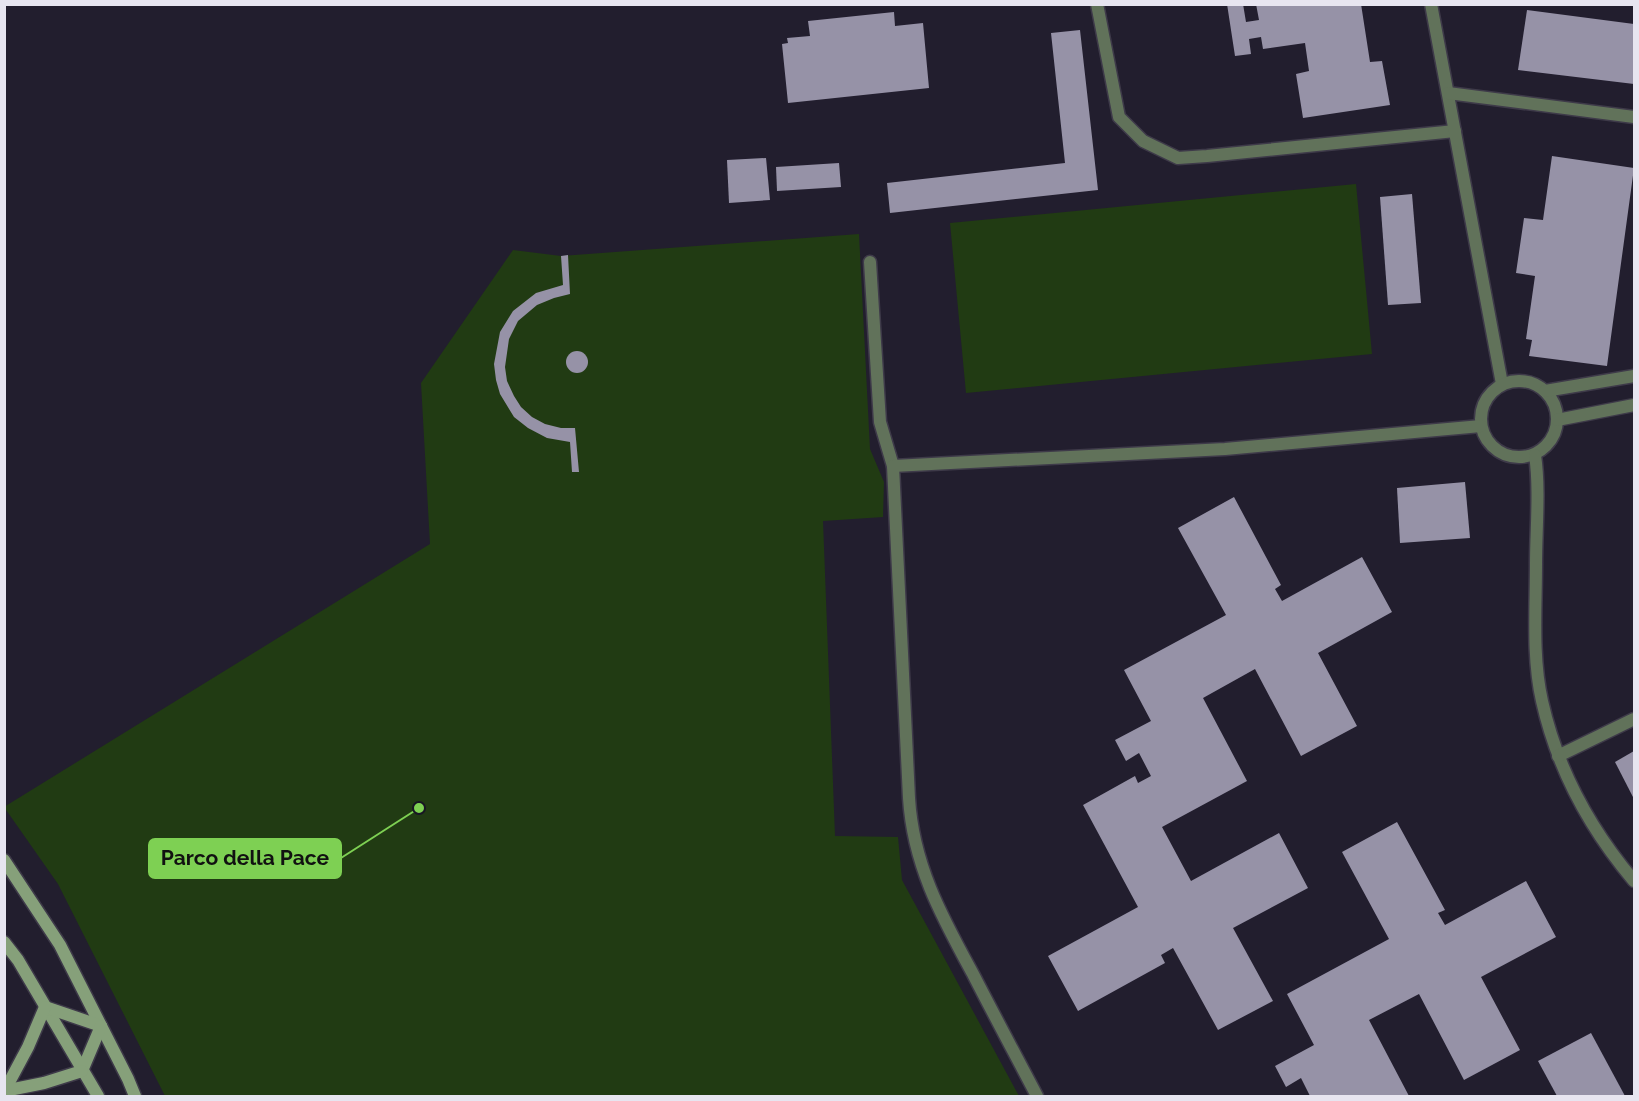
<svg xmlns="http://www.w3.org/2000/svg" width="1639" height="1101" font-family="Raleway,sans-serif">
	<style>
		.green { fill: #213b13 }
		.building { fill: #9692a7 }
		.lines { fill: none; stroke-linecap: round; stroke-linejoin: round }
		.lane-casing { stroke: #3e3a49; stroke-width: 15 }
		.secondary-casing { stroke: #3e3a49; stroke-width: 15 }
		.lane { stroke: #61725a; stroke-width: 12 }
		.secondary { stroke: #86a07a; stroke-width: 12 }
		.leader { fill: none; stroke: #7ed053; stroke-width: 2 }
		.callout-dot { fill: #7ed053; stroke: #181524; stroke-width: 2 }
		.callout { fill: #7ed053; stroke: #7ed053; stroke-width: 2 }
		.callout-label { font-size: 21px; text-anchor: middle; font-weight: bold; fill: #111 }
	</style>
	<rect width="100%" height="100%" fill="#221e2e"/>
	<g class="green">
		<path d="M1356,184L1372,354L966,393L950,223Z"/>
		<path d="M859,234L870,449L884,482L883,517L823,521L835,836L898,837L902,880L1019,1096H165L58,884L4,807L430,544L421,383L513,250L561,256Z"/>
	</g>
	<g class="building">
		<path d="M1227,4H1243L1246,22L1259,20L1256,4H1361L1370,62L1382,61L1390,105L1303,118L1296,74L1309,71L1305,43L1263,49L1261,37L1249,39L1251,54L1235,56Z"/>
		<path d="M1527,10L1634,24V84L1518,70Z"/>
		<path d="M894,12L895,26L923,23L929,88L788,103L782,44L788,43L787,38L810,36L808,21Z"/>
		<path d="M1080,30L1098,190L890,213L887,183L1065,163L1051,33Z"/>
		<path d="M1552,156L1634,168L1607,366L1529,356L1532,340L1526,339L1535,276L1516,273L1524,218L1543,220Z"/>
		<path d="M766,158L770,200L729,203L727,160Z"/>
		<path d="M839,163L841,187L777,191L776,167Z"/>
		<path d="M1412,194L1421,303L1388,305L1380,197Z"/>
		<path d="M568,255L570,294L554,298L537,305L518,321L509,339L505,367L507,381L514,396L521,407L532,417L545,424L561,428H575L579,472H572L570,442L547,438L528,428L514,417L500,394L496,380L494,364L500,332L513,311L536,293L563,285L561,256Z"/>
		<circle cx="577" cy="362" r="11"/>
		<path d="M1465,482L1470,538L1400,543L1397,488Z"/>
		<path d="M1234,497L1281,585L1275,589L1282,601L1362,557L1392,612L1318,653L1357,726L1301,756L1255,669L1203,698L1247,781L1162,827L1191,881L1279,833L1308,888L1233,928L1273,1001L1218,1030L1173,948L1161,955L1165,963L1078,1011L1048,956L1138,907L1083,805L1135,776L1138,783L1151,776L1139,753L1126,761L1115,740L1151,721L1124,670L1226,615L1178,528Z"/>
		<path d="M1634,751V799L1615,762Z"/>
		<path d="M1397,822L1445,910L1438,913L1445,925L1526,881L1556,937L1481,977L1520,1050L1464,1080L1419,994L1369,1020L1409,1096H1310L1301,1078L1286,1087L1275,1066L1314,1045L1287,994L1389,939L1342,852Z"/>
		<path d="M1591,1033L1625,1096H1557L1538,1061Z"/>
	</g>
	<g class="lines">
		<defs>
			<g id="lane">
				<path d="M1097,4L1119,117L1143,141L1178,158L1207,156L1455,131"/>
				<path d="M1431,4L1502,384"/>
				<path d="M1448,93L1634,117"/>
				<path d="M870,262L880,422L893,466"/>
				<circle cx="1519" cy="419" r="38"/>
				<path d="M1545,391L1634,376"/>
				<path d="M1557,420L1634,405"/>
				<path d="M1535,455C1540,489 1536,529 1536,564C1536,609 1532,657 1542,701C1557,768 1590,829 1634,881"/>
				<path d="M1558,756L1634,719"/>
				<path d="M1037,1096C1016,1056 994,1015 973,974C942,917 913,865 909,798L893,466L1225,449L1481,426"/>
			</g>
			<g id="secondary">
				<path d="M4,860L60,945L128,1079L135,1096"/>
				<path d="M4,942L18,960L98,1096"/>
				<path d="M45,1007L101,1026"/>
				<path d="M82,1071L101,1026"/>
				<path d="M5,1090L28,1047L45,1007"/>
				<path d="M4,1091L44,1083L82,1071"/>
			</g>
		</defs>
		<use href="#lane" class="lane-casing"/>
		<use href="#secondary" class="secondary-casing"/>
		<use href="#lane" class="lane"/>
		<use href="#secondary" class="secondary"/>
	</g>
	<path class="leader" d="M419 808L341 858"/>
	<circle class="callout-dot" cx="419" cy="808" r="6"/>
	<rect class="callout" x="149" y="839" width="192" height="39" rx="6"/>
	<g class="callout-label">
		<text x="245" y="865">Parco della Pace</text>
	</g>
	<rect width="1639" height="1101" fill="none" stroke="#e7e5f0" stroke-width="12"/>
</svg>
